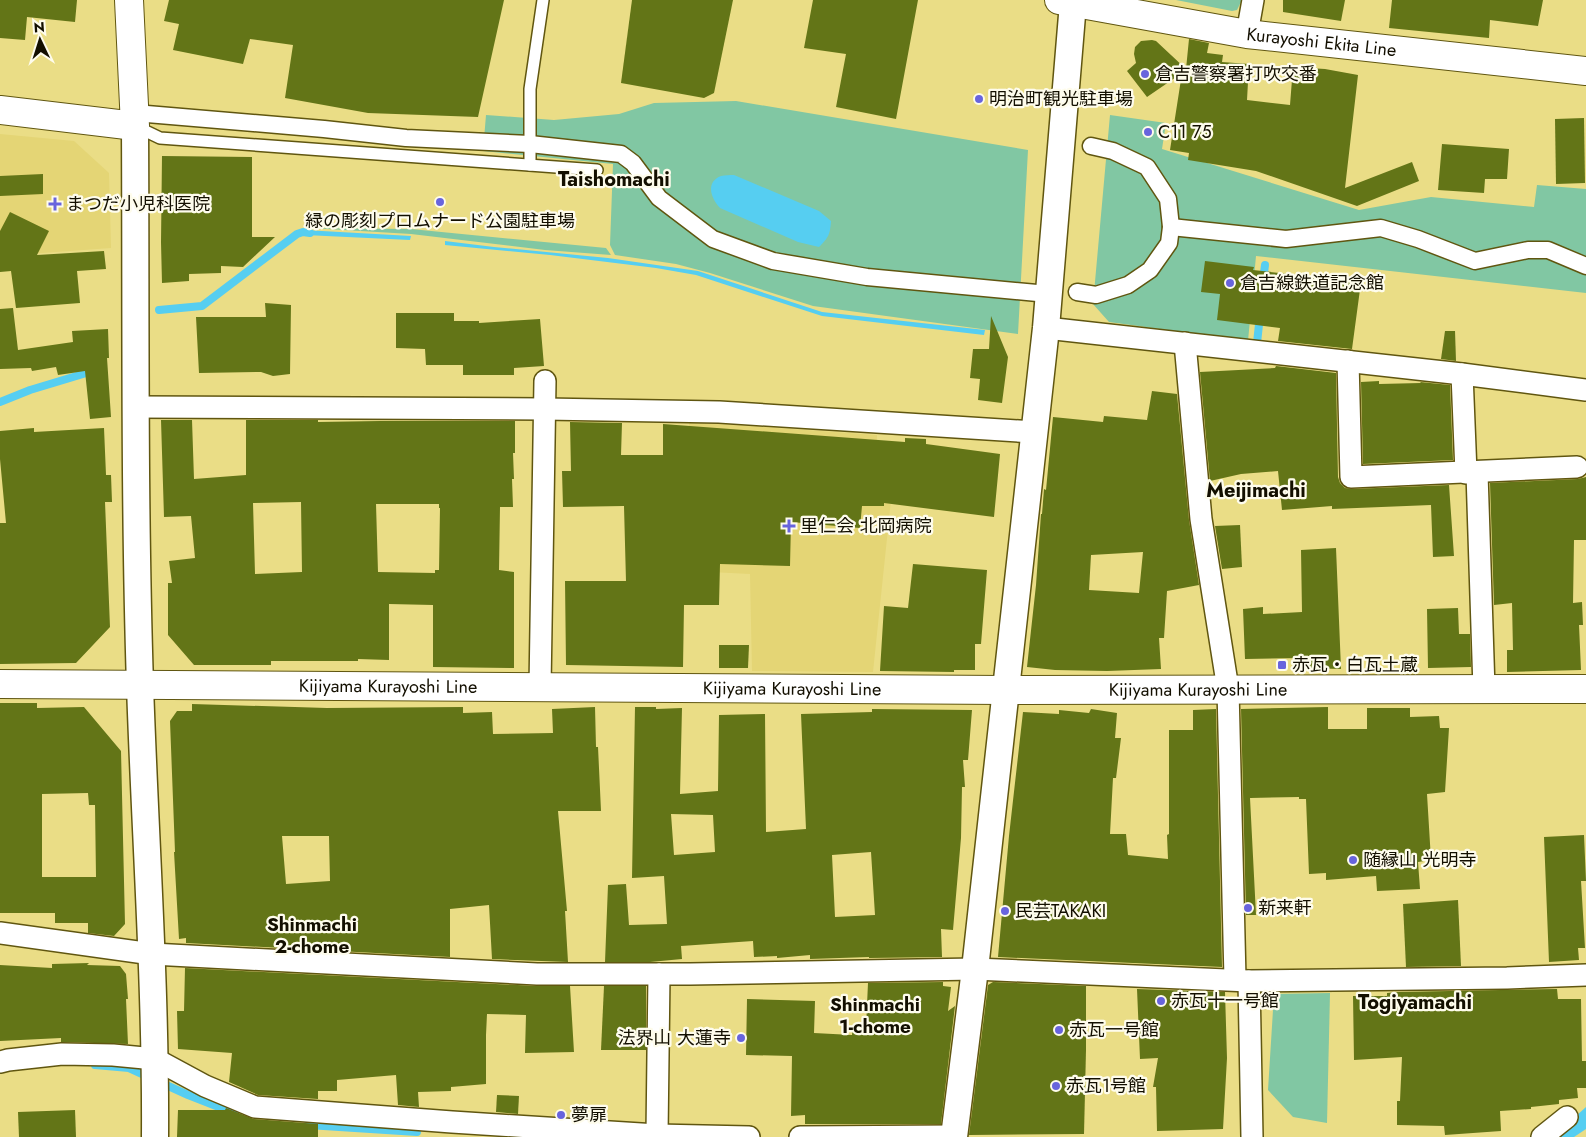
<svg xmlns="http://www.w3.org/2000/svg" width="1586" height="1137" font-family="Jost,'Noto Sans JP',sans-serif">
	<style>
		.built { fill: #e4d575 }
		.green { fill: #81c7a3 }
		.water { fill: #56cef1 }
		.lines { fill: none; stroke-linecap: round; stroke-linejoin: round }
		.stream { stroke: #56cef1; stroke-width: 8 }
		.building { fill: #637517; fill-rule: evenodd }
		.service-casing { stroke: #605610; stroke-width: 14 }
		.pedestrian-casing { stroke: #605610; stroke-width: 19 }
		.minor-casing { stroke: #605610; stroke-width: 24 }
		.tertiary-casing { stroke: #605610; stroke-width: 29 }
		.secondary-casing { stroke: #605610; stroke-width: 30 }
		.service { stroke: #fff; stroke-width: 11 }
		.pedestrian { stroke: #fff; stroke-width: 16 }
		.minor { stroke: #fff; stroke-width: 21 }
		.tertiary { stroke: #fff; stroke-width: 26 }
		.secondary { stroke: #fff; stroke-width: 28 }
		.poi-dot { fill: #6864dd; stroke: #fefcec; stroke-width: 2 }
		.labels { text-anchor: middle; stroke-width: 4.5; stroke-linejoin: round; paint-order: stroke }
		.street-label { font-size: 18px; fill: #130f00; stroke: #fefcec }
		.poi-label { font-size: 18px; fill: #130f00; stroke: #fefcec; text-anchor: start }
		.neighbourhood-label { font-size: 19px; font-weight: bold; fill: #130f00; stroke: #fefcec }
		.quarter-label { font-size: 20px; font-weight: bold; fill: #130f00; stroke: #fefcec }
	</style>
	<rect width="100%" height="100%" fill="#eadd86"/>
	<g class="built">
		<path d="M0,134L74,141L109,173L111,248L29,254L0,234Z"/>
		<path d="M689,422L877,435L876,478L893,481L873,672L752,671L750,574L691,571Z"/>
	</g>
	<g class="green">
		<path d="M1176,0H1242L1237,10L1232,11Z"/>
		<path d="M736,101L1028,150L1018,334L813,306L710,273L676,264L615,255L610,245L613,164L483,151L486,115L554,120L619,114L654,103Z"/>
		<path d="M1110,115L1166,123L1162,149L1359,210L1431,197L1534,207L1537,185L1586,189V293L1256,256L1248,341L1109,322L1093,304Z"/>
		<path d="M310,228L411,229L606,248L611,255L545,250L411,234Z"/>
		<path d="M1330,993L1327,1123L1293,1117L1268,1090L1274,994Z"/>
	</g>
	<g class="water">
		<path d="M734,175L819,211L831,221C830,234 829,237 819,247L798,242L720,208C711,199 705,182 721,176C725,175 730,175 734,175Z"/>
		<path d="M304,230L411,236L410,240L305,235L299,233Z"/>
		<path d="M445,241L494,247L608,258L698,271L822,312L985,330L984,335L822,316L696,275L656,268L550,255L445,245Z"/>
		<path d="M1586,1107V1129L1574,1137H1553Z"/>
	</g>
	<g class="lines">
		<g class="stream">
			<path d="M1263,281L1265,265"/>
			<path d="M159,310L202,306L297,234L303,232L310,233"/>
			<path d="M1257,343L1260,315"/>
			<path d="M0,402L30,390L93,371"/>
			<path d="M95,1065L129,1068L188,1095L234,1113"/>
			<path d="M308,1125L417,1132"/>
		</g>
	</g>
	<g class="building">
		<path d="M0,0H77L75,22L27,17L25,40L0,38Z"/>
		<path d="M169,0H504L478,117L368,113L285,98L293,45L250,39L243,64L173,50L179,24L164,21Z"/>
		<path d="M632,0H733L714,93L704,98L621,83Z"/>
		<path d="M813,0H918L896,119L836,107L846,54L804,48Z"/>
		<path d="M1283,0H1345L1341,21L1283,12Z"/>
		<path d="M1392,0H1543L1538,26L1490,20L1489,38L1389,28Z"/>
		<path d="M1189,39L1209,43L1207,53L1223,55L1222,62L1249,64L1247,100L1290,105L1293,67L1325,69L1358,75L1345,188L1412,162L1419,181L1357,206L1256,171L1188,160L1189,153L1170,150L1182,73L1147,97L1127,71L1136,63L1134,54L1135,47L1141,41L1152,40L1156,41L1186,69Z"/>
		<path d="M1584,118L1585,183L1556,184L1555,119Z"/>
		<path d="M1442,144L1509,149L1507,179H1485L1484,193L1438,190Z"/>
		<path d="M162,156L252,157V237H275L243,267L221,266V273L189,274V281L162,283L161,242Z"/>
		<path d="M43,174V194L0,196V176Z"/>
		<path d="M10,212L49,231L37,255L104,251L106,269L77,271L80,303L16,308L11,271L0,272V231Z"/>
		<path d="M1205,261L1254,267L1253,270L1361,282L1352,349L1278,341L1280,328L1217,320L1220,294L1201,292Z"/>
		<path d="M265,303L291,305L290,374L273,376L261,372L199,373L196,317H266Z"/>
		<path d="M13,308L18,350L73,342L72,331L108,329L109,358H107L111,417L90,419L85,371L58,375L56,367L32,371L31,368L0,369V309Z"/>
		<path d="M396,313H454V321H479V323L540,319L544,366L514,368V375H463V365H426L425,349L396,348Z"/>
		<path d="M991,316L1008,357L1002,403L978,400L980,379L970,378L973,349H989Z"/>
		<path d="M1445,331H1455L1456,361L1441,359Z"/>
		<path d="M1276,366L1336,373L1338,477L1340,483L1345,488L1352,489L1449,485L1454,556L1433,557L1431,505L1332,509V506L1282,510L1278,471L1241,474L1210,481L1200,372L1275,368Z"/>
		<path d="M1379,381V384L1421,383L1420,382L1450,385L1453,460L1363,464L1361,382Z"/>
		<path d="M1152,391L1177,394L1189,520L1199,585L1167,591L1164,638H1159L1161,669L1107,671L1055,670L1027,667L1036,585L1041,514H1042L1044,489L1046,490L1053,417L1103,422L1104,416L1147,420ZM1143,552L1139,593L1089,590L1091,555Z"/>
		<path d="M161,420H192L194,479L246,475V420H318V422L380,421H515V453H513L514,479H512L513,507H500L499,570L514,572V668L433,667V605L389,604V660L358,659V661H271V665H194L168,635V583H172L169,561L195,558L191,516L164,517ZM301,502L302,572L255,574L253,503ZM376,504H439V508H440L439,570H435V573L378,572Z"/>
		<path d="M570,422L622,423L621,455H663V424L905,442V438L926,439V444L1000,454L994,517L884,503V506H862L860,528L791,522L790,566L720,564L719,605H684L683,667L566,665L565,581H626L624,506L563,507L562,471H571Z"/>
		<path d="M34,428V432L104,428L106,475H111L112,502H105L110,627L76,663L0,664V523H6L0,459V431Z"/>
		<path d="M1586,477V540H1574L1573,603L1582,602L1583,625H1579L1581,670L1507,672V650H1513L1512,603L1494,605L1490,483L1578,479Z"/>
		<path d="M1240,525L1242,567L1222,569L1215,526Z"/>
		<path d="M1336,548L1341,669L1304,668L1303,658L1245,659L1243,609L1263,607V614L1302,612L1301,550Z"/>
		<path d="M913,564L987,570L981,644H975V670H954V672L880,671L884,606L908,608Z"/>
		<path d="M1458,608L1459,634H1470L1471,667L1428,668L1427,609Z"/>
		<path d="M719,645H749L748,668H719Z"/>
		<path d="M0,703H37V708L84,707L121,751L125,924L114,936L88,933V923H55V913H0ZM88,793L89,805H95L96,877H42V794Z"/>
		<path d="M192,704L327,708L463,707V713L492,712L493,734L553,733L552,709L595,707L596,747H598L601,811H558L567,911H565L568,962L492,959L489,905L450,909V957L186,943V938L179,939L174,852H175L170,721L177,711H192ZM282,836H329L330,881L286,884Z"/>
		<path d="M635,707H656V709L682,708L680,794L718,791L719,715L765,714L766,832L806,829L801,714L872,712V709L972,710L968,760H963L965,787H962L961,838L953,930L941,929L942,957L869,958V957L810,959V955L777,958V956L754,957L753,941L681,946L682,959L650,962H605L608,885L626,884L629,925L667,924L664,876L632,878ZM671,814L713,815L715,852L674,855ZM871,852L875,915L835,917L832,855Z"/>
		<path d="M1328,707V729H1367V708H1410V717L1439,716L1440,728H1449L1445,792L1427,794L1431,860L1418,862L1420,889L1377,891L1376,876L1326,880V873L1309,874L1306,799H1299V797L1250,798L1256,915H1246L1241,709Z"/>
		<path d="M1091,709L1117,713L1115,738H1121L1116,778H1113L1110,834H1126L1128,855L1168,859L1167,835L1169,834V730H1193V710L1216,709L1222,967L998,957L1009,836L1023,712L1059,714V710L1089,713Z"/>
		<path d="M1584,835L1586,881H1581L1585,948H1578L1579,960L1549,962L1544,837Z"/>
		<path d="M1458,900L1461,966L1406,967L1403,904Z"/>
		<path d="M89,963L87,965L120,966L126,974L128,999H126L128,1044L61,1042V1038L0,1041V965L52,968V964Z"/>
		<path d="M185,968L536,986H570L574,1052L525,1053L526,1015L487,1014L486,1035V1084L451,1087V1091L418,1092L419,1107L398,1105L396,1075L337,1080V1091H318V1099L258,1095L229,1082L232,1053L178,1049L177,1011H184Z"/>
		<path d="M943,982V986L951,987L948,1011L955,1006L941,1124H805V1115L791,1116L792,1056L746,1055L747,999L815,1001L814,1033L852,1035L853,1026L866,1027L868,983Z"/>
		<path d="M993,982L1086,986V1050L1084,1134L969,1135L988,985Z"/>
		<path d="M604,986H646V1050H601Z"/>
		<path d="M1137,989L1225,992L1227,1058L1223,1129L1157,1131L1156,1087H1153L1158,1058L1140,1059Z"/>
		<path d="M1557,989L1558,999H1581L1582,1061H1586V1088H1577L1578,1098L1559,1100V1104L1531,1107V1109L1500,1111L1501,1131L1445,1135L1444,1126L1397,1125V1101H1400L1402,1057L1354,1060L1353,996H1387V993L1398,992Z"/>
		<path d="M497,1095L519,1096L518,1114L496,1112Z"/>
		<path d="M226,1108L254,1119L318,1124V1137H177L178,1110H225Z"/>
		<path d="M75,1110L76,1137H19L18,1112Z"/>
	</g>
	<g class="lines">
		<defs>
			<g id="service">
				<path d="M135,126L160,138L597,170"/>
				<path d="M530,165V89L543,0"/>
			</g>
			<g id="pedestrian">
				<path d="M135,113L324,129L406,138L530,144L621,154L633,163L659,198L713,239L773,261L867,277L1048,294"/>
				<path d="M1171,227L1286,239L1381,228L1418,239L1475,261L1528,250H1548L1586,266"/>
				<path d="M1077,292L1096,295L1128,285L1150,270L1169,243L1171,227L1168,199L1147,167L1113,151L1091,146"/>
			</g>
			<g id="minor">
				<path d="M1247,34L1253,0"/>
				<path d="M1046,328L1462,374L1586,390"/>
				<path d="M1185,343L1201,519L1228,689L1235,979"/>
				<path d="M1348,361L1351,477L1577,467"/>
				<path d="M1462,374L1466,473"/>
				<path d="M136,407L545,409L719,412L1034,432"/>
				<path d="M1477,473L1484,689"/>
				<path d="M540,687L545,381"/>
				<path d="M0,933L152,954L537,974H690L975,969L1249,981L1507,978L1586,975"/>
				<path d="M1249,981L1252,1137"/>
				<path d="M0,1062L8,1060L62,1054L113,1055L155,1059L205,1086L255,1107L452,1122L657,1135L749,1137"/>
				<path d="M657,1135L659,974"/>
				<path d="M800,1137L954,1136"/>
				<path d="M1542,1137L1567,1117"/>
			</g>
			<g id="tertiary">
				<path d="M135,126C136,312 134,499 140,685C145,836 156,986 155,1137"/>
				<path d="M954,1137L975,969L1046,328L1073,3"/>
			</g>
			<g id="secondary">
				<path id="s1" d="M1059,0L1247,34L1586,71"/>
				<path d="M0,110L135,126L129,0"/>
				<path id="s2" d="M0,684L1005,690L1586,689"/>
			</g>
		</defs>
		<use href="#service" class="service-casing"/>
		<use href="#pedestrian" class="pedestrian-casing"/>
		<use href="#minor" class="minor-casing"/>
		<use href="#tertiary" class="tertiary-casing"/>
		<use href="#secondary" class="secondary-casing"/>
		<use href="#service" class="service"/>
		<use href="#pedestrian" class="pedestrian"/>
		<use href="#minor" class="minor"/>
		<use href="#tertiary" class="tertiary"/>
		<use href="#secondary" class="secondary"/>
	</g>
	<g class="poi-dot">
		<circle cx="1145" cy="74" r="5"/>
		<circle cx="979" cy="99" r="5"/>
		<circle cx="1148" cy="132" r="5"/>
		<circle cx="440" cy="202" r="5"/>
		<path d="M52.5 196.5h5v5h5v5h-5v5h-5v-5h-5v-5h5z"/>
		<circle cx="1230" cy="283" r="5"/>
		<path d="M786.5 518.5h5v5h5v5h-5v5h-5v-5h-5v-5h5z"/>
		<rect x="1277" y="660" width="10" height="10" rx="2.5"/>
		<circle cx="1353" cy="860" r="5"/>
		<circle cx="1248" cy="908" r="5"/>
		<circle cx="1005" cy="911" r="5"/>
		<circle cx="1161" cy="1001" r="5"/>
		<circle cx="1059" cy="1030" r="5"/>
		<circle cx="741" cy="1038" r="5"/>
		<circle cx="1056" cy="1086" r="5"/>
		<circle cx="561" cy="1115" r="5"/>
	</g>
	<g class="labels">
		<g class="street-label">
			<text dy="6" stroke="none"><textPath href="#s1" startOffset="266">Kurayoshi Ekita Line</textPath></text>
			<text dy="6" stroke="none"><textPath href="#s2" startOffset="388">Kijiyama Kurayoshi Line</textPath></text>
			<text dy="6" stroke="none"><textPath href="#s2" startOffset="792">Kijiyama Kurayoshi Line</textPath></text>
			<text dy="6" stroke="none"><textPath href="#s2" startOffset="1198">Kijiyama Kurayoshi Line</textPath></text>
		</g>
		<g class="poi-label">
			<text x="1155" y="80">倉吉警察署打吹交番</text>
			<text x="989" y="105">明治町観光駐車場</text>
			<text x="1158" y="138">C11 75</text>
			<text x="66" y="210">まつだ小児科医院</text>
			<text x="440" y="227" text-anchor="middle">緑の彫刻プロムナード公園駐車場</text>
			<text x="1240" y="289">倉吉線鉄道記念館</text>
			<text x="800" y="532">里仁会 北岡病院</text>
			<text x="1292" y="671">赤瓦・白瓦土蔵</text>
			<text x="1363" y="866">随縁山 光明寺</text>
			<text x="1258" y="914">新来軒</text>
			<text x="1015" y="917">民芸TAKAKI</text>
			<text x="1171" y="1007">赤瓦十一号館</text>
			<text x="1069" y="1036">赤瓦一号館</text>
			<text x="731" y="1044" text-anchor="end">法界山 大蓮寺</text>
			<text x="1066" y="1092">赤瓦1号館</text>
			<text x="571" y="1121">夢扉</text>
		</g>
		<g class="neighbourhood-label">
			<text x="312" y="931">Shinmachi<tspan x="312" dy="22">2-chome</tspan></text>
			<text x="875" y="1011">Shinmachi<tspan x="875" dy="22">1-chome</tspan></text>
		</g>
		<g class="quarter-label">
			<text x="614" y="186">Taishomachi</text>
			<text x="1256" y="497">Meijimachi</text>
			<text x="1415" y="1009">Togiyamachi</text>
		</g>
	</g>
	<g transform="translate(40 40) rotate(356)" stroke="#fefcec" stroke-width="4" paint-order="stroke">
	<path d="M0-4L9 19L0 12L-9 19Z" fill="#130f00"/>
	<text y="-8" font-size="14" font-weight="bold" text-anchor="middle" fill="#130f00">N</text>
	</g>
</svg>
